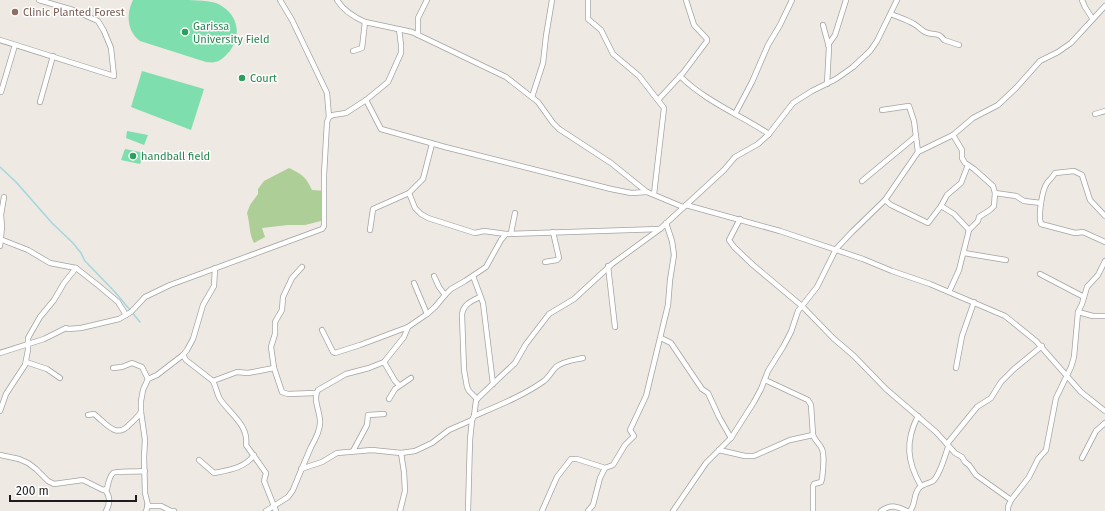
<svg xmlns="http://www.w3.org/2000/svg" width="1105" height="511" font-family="'Fira Sans',sans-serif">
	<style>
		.forest { fill: #aece97 }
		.pitch { fill: #7fdead }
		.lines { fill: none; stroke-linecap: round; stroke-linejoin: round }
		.stream { stroke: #a2d7dd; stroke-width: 1.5 }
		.minor-casing { stroke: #a4a4a4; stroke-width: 6 }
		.minor { stroke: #fff; stroke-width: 4.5 }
		.education-dot { fill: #8d6e63; stroke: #fff; stroke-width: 1.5 }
		.leisure-dot { fill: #2e9e5b; stroke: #fff; stroke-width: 1.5 }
		.labels { text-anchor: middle; stroke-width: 3; stroke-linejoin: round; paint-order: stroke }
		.education-label { font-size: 11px; fill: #785e54; stroke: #fff; text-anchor: start }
		.leisure-label { font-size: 11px; fill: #27864d; stroke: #fff; text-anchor: start }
	</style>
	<rect width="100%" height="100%" fill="#eee9e2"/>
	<path class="forest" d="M289,168C302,174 306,177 312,190L327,191L325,220L305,225H288L262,228L265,237L254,243C249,234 250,223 247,213L250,205L258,194V189L264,181Z"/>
	<g class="pitch">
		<path d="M133,0C148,0 164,0 179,0C192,0 204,0 216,3C237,12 243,33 230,51C226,55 221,61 215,62C213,63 209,62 206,62L140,41C127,31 126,14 133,0Z"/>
		<path d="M142,71L204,89L191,130L131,107Z"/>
		<path d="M127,131L148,135L144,145L126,138Z"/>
		<path d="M125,149L145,153L140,164L121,160Z"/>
	</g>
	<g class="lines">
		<path class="stream" d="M0,167L16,182L52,223L73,243L81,253L85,261L115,292L140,322"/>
		<defs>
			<g id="minor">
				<path d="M280,0L292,20L327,93L329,117"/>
				<path d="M337,0C343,10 354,17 365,22L412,32L506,77L538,102L553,123L559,129L611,163L647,192L683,207"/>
				<path d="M588,0V19L601,30L613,54L639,76L664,108L654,194"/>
				<path d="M1082,0L1085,7L1092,18"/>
				<path d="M891,14C898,17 908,20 914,24C918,26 921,30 925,32C933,36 938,31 944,40L959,45"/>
				<path d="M823,25L829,47L827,84"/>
				<path d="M418,35V18L427,0"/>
				<path d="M0,40L114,76L111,48L104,31L98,21L73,10L39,0"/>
				<path d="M828,45L835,35L846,0"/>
				<path d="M353,51L362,48L365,22"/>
				<path d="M680,76C705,101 740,115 769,134"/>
				<path d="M1,92L15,45"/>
				<path d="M532,97L543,63L546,36L552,0"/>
				<path d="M366,100L381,129L445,147L611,189L631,193L647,192"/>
				<path d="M658,100L683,73L707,41V39L694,25L686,0"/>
				<path d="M40,102L53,56"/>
				<path d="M882,110L909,106L914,121L918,152"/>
				<path d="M735,114L752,82L768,45L780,25L792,0"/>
				<path d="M1095,114L1105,111"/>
				<path d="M862,181L915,137"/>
				<path d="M409,193L415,208L421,214L428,218L475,233L484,231L506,234"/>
				<path d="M995,193L1016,196L1024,201L1041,203"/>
				<path d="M885,200L891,205L928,223L941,206L954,214L969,230"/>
				<path d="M686,205L780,231L863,259L892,271L930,284L1005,316L1036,341L1081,392L1105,411"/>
				<path d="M941,206L947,195L961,183L968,165"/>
				<path d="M1105,216L1090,200L1082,175L1074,171L1055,173C1053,177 1050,179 1047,183C1042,190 1038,216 1041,224L1075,233L1083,232L1105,242"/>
				<path d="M740,219L729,240L734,247L753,265L803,307L833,338L854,356L886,389L936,432L955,453L962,457L965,462L969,465L976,475L1011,500"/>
				<path d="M370,230L373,209L409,193L423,179L432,144"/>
				<path d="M511,233L515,213"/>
				<path d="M0,239L28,250L50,263L76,268L99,286L118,302L126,315"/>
				<path d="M0,246L2,227L1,215L4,197"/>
				<path d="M964,253L1006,260"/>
				<path d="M545,262L557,260L559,258L553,232"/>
				<path d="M608,266L615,327"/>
				<path d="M302,267L292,278L283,297L282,310L275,322V334L271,347L274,368L282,392L288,394L315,393"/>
				<path d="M1040,274L1084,297"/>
				<path d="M434,276L439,287L445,295"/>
				<path d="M473,276L483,303L493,384"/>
				<path d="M414,283L427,314"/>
				<path d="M949,292L959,270L969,230L978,221L979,217L990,210L994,206L995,193L993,186L974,169L965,163L962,158V150L953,135"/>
				<path d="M1078,312L1093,316H1105"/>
				<path d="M322,330L333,352L335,353L360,345L408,327"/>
				<path d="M661,338L671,343L675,349L702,389L708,393L719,417L731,438"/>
				<path d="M0,353L44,339L66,328L68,329L81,328L119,319L131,312L145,297L170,285L322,229L324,226V175L327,122L329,117L333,115L346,113L366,100L388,82L401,53V45L399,29"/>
				<path d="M183,355L186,360L213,381L237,372L248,373L274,368"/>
				<path d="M26,362L47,369L60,378"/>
				<path d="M384,362L395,381L399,385"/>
				<path d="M113,368L122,367L132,363L142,367L148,379"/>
				<path d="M956,368L962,336L974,302"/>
				<path d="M765,380L808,400L811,405L813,435"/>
				<path d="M213,381C216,387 217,394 220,399C229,413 249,425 246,445L266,473L264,481L276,511"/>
				<path d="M389,399L395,389L411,378"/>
				<path d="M477,399L469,391L467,387L464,370L462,315C463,304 472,301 480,297"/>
				<path d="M0,411L6,394L25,365L28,350V338L40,317L54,300L64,283L76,268"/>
				<path d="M88,415L94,414C106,423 116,440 130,424C134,420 138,417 141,412"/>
				<path d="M474,416C497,406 523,396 544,381C549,377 552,371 556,367C563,361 574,360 583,358"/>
				<path d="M918,416C905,441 907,462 921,486"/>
				<path d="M947,444L977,407L991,398L1001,382L1014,369L1042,346"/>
				<path d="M719,450L745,456H754L790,440L813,435C815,441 820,444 822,449C825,457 823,471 822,479L821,482L814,484L813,486V511"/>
				<path d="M353,451L367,425L368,415L384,414"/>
				<path d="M0,455L19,459L28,463L36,469L48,481L54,484L83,480L103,490L107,489C108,484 109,477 113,473C115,471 138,472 145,471"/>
				<path d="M1082,458L1096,431L1105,423"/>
				<path d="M199,460L214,473C229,470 245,468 254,455"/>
				<path d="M301,469L322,462L337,453L372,450L401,453L415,451L432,443L449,430L472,420"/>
				<path d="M105,490C111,497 110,504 106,511"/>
				<path d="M147,506H161L171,511H174"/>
				<path d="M146,511L148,505L145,493L144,457L145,440L141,412V401L143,390L148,379L157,375L183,355L187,350L193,339L203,305L214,286L215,268"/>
				<path d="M266,511L288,497L293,490C299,475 305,461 311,447C315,440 320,431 320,423C321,413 312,399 318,390L346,374L369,368L384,362L404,337L408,327L427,314L435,307L445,295L451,289L465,281L486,267L501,240L506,234L660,229"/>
				<path d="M400,511L405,491L404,472L401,453"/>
				<path d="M468,511L470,440L472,420L474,416L476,401L479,397L515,363L526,344L549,314L574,299L612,264L660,229L724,170L735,157L758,144L769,134L793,103L812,91L836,79L853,67L870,51L877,41L897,0"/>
				<path d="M542,511L557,477L571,459H577L605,468"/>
				<path d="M588,511L593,505L600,478L605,468L613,465L625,445L634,436L630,430L646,396L668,305L670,280L674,255L672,241L666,223"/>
				<path d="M673,511L706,463L731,438L754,402L761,389L768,371L783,347L791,332L798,311L817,287L836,249L852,232L885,200L918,152L953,135L973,118L998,105L1016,88L1040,61L1058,52L1071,43L1105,6"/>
				<path d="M881,511C891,504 896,506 907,511"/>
				<path d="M910,511C916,504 913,495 919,488C922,484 928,484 933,481C940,475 945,456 948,447"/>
				<path d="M1008,511V507L1011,500L1029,477L1038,459L1046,450L1056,398L1071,367L1074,357L1078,312L1082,304L1087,287L1098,275L1105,261"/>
			</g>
		</defs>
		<use href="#minor" class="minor-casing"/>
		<use href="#minor" class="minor"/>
	</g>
	<circle class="education-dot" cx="15" cy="12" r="4"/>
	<g class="leisure-dot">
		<circle cx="185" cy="32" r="4"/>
		<circle cx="242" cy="78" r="4"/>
		<circle cx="133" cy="156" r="4"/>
	</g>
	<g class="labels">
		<g class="education-label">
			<text x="23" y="16">Clinic Planted Forest</text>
		</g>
		<g class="leisure-label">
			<text x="193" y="30">Garissa<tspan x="193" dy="13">University Field</tspan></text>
			<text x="250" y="82">Court</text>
			<text x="141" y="160">handball field</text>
		</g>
	</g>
	<path d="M10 495v6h126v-6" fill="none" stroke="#1d1d1d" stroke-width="2"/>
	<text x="16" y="495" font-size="12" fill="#1d1d1d" stroke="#ffffff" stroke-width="3" paint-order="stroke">200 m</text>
</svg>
